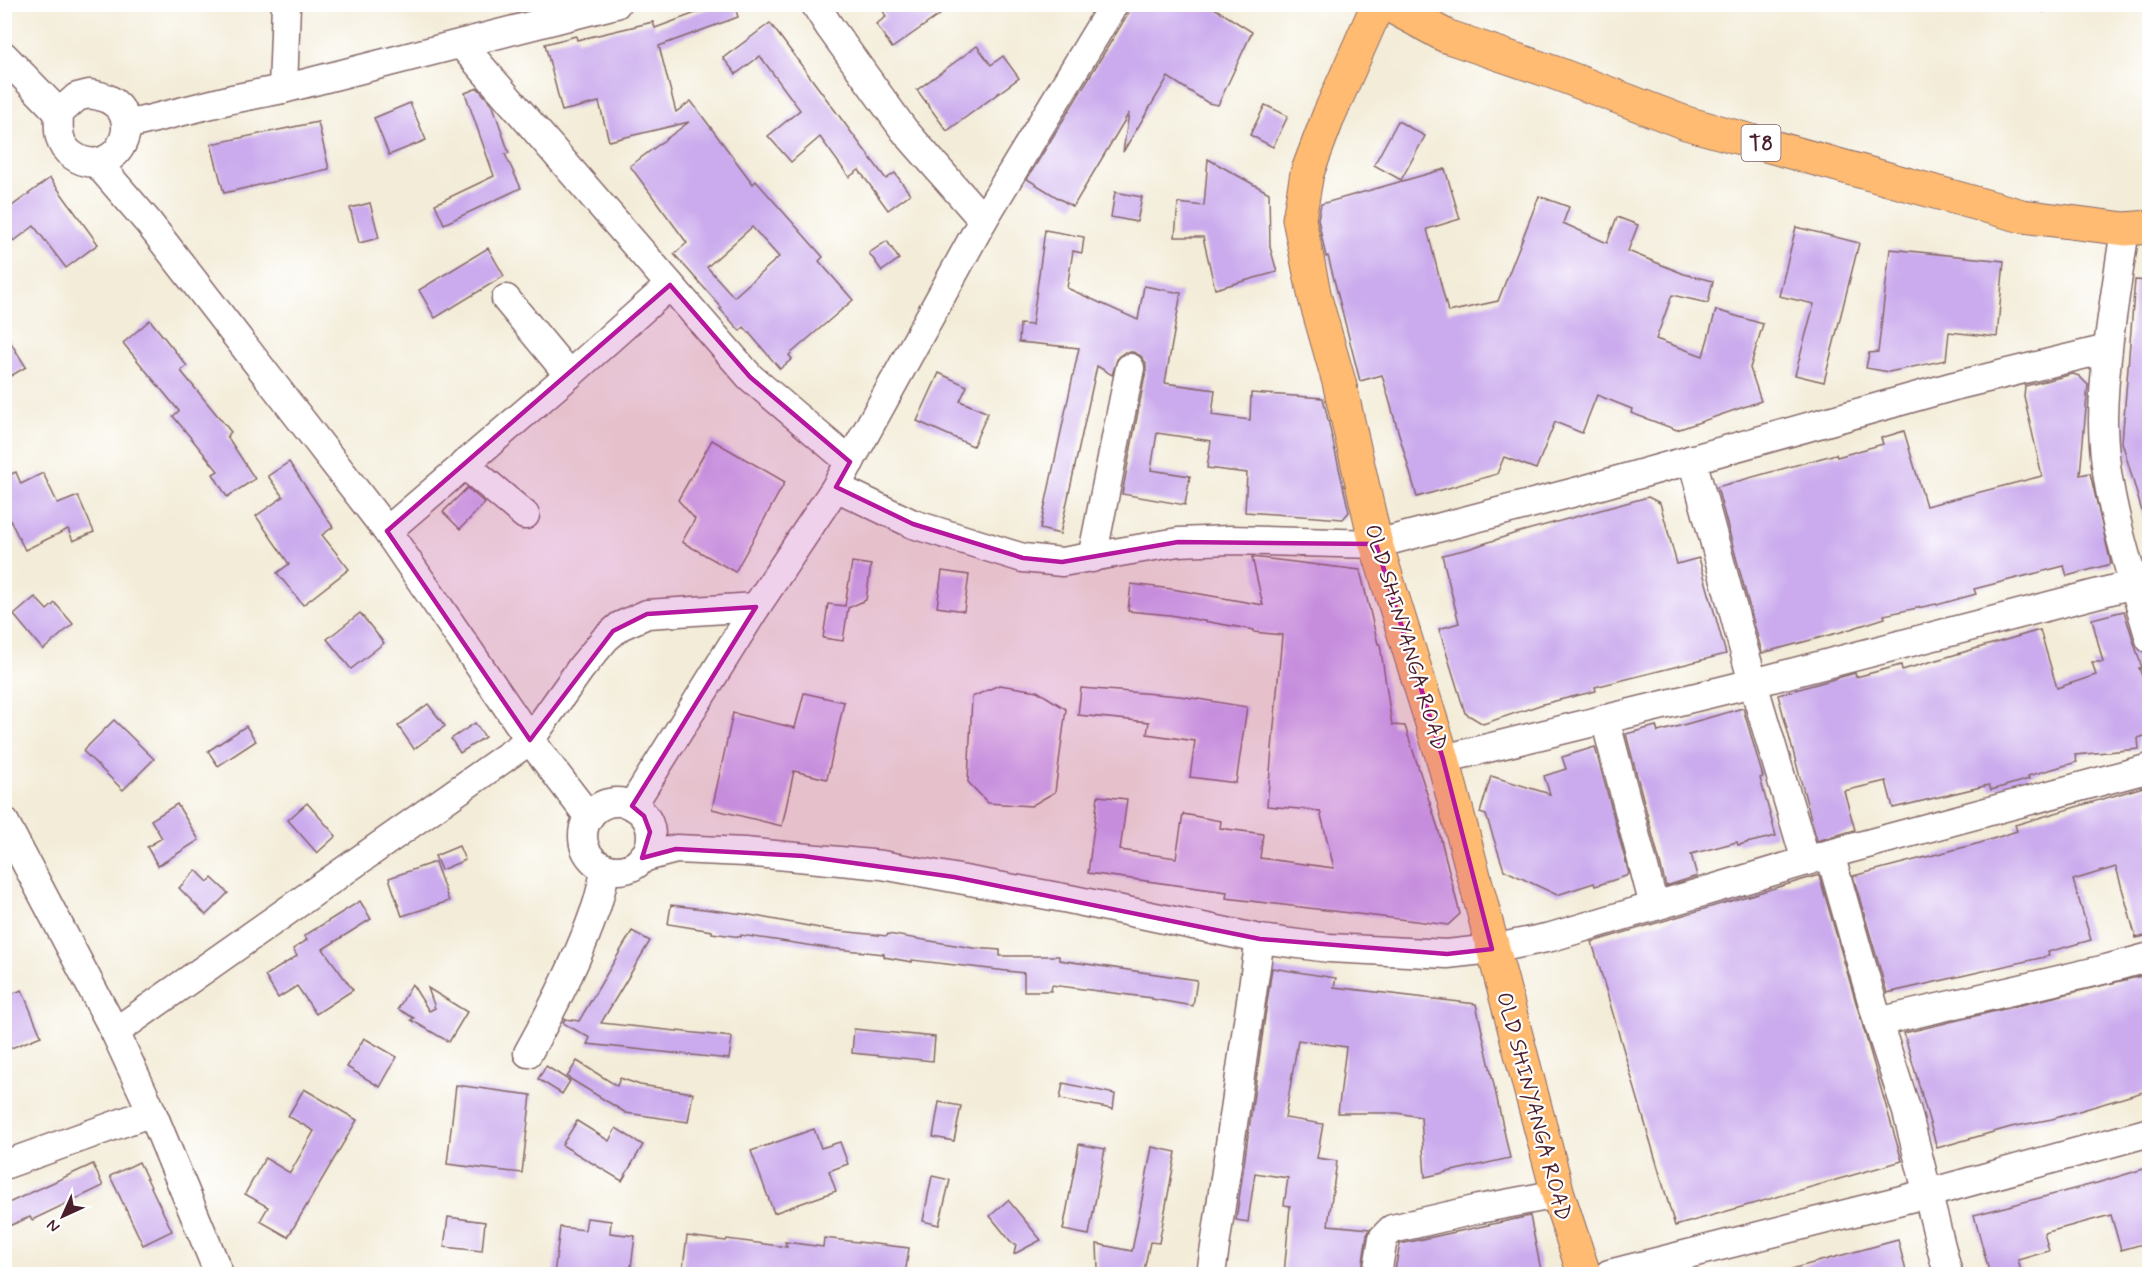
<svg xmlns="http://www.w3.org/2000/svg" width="2154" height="1279" font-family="Mynerve,sans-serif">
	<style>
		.building { fill: #cbabed; fill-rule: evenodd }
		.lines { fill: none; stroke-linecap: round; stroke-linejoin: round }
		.minor-casing { stroke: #856768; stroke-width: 31 }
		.major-casing { stroke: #856768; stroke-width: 35 }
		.highway-casing { stroke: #856768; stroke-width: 35 }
		.minor { stroke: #fff; stroke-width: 28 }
		.major { stroke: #ffbb71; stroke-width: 33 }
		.highway { stroke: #ffbb71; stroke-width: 33 }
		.rail-casing { stroke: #4a1f2b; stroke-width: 7 }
		.rail { stroke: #fff; stroke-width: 4.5; stroke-dasharray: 14; stroke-linecap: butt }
		.marked { fill: #b5179e; fill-opacity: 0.2; stroke: #b5179e; stroke-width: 4.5; stroke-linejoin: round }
		.labels { text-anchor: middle; stroke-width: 4.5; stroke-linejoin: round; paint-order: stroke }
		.shield { fill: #fff; stroke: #80626b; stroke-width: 1.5 }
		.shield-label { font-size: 21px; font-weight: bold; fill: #4a1f2b }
		.street-label { font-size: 22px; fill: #4a1f2b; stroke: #fff }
	</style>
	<rect width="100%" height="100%" fill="#fff"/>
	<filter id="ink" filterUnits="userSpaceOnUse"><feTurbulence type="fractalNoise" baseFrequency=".0167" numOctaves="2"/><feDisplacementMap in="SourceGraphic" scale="12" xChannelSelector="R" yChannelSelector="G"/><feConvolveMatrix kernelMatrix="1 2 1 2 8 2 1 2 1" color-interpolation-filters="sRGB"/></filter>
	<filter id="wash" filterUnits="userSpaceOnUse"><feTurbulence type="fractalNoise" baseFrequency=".008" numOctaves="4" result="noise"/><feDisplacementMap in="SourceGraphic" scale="24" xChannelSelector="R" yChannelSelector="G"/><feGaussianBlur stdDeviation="1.35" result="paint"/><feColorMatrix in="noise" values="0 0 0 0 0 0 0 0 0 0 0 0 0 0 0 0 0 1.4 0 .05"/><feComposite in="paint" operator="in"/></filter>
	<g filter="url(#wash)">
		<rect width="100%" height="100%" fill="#f3ecd8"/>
		<g id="blocks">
			<g class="building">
				<path d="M720,4H734L738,17L659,46L676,112L691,101L753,184L756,181L823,257L819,261L853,300L789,355L792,359L780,369L744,327L740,331L720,309L722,308L674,254L687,243L630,166L689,122L609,141L599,102L562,111L545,44L576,36L577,40L653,22L655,28ZM752,227L779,257L734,297L707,267Z"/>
				<path d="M880,4H955L892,48L876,24L886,17Z"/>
				<path d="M1134,4H1208L1252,32L1218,105L1208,103L1168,77L1123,152L1129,113L1073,207L1027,179Z"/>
				<path d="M770,23L886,179L895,173L910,194L888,210L859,170L849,177L820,137L791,162L768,136L800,110L760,56L736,74L723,58Z"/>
				<path d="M977,46L991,65L1003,56L1019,78L947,131L917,90Z"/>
				<path d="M478,88L493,106L509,153L505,154L521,188L444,224L435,204L494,176L465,93Z"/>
				<path d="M410,103L426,140L389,155L374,118Z"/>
				<path d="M1265,105L1288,116L1273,147L1250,135Z"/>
				<path d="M1398,121L1425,136L1401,180L1374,165Z"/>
				<path d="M318,122L329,169L224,193L211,144Z"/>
				<path d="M1208,159L1269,193L1270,247L1277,272L1215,289L1203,237H1175L1178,203L1204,206Z"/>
				<path d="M1445,169L1460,219L1427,229L1448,312L1498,301L1539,196L1569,207L1563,223L1607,243L1617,217L1638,225L1628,251L1684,274L1713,281L1708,303L1672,295L1656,339L1703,356L1716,310L1763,324L1750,368L1761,401L1677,430L1631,413L1632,409L1597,395L1582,433L1555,422L1536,469L1504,457L1497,474L1417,497L1382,375L1360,381L1328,256L1326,257L1318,219L1321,204Z"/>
				<path d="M50,178L98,244L66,268L34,226L14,241L4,228V212Z"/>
				<path d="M1115,192L1142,197L1137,222L1111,217Z"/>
				<path d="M370,203L379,238L359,243L350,208Z"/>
				<path d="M1796,227L1859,243L1824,382L1795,375L1814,304L1779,296Z"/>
				<path d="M1045,230L1084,237L1082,253L1073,251L1067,288L1138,320L1144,286L1181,293L1165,383L1215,390L1212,415L1250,420L1251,393L1323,398L1349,512L1343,519L1245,512L1247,473L1207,468L1211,441L1157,433L1151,470L1190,476L1185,505L1122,494L1146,371V363L1141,356L1133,352H1125L1118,357L1112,375L1097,366L1060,534L1040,529L1079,348L1019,342L1020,324L1032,325Z"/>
				<path d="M887,241L899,259L882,271L869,253Z"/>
				<path d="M488,248L504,276L435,318L419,290Z"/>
				<path d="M1890,249L2004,261L1997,337L1949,332L1946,360L1889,372L1866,368L1869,353L1878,352Z"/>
				<path d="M2135,280L2150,281V521L2145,522L2122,442Z"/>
				<path d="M150,320L187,366L181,371L231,432L227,436L255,479L227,497L213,474L218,471L173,416L179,411L123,343Z"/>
				<path d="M4,332L26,367L4,380Z"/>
				<path d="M939,373L967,386L960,401L988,413L973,446L917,421Z"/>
				<path d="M2073,374L2079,376L2088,385L2080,475L2090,473L2111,564L2067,576L2064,566L1974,589L1976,594L1937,605L1936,604L1884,615L1885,618L1841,632L1762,653L1717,487L1836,454L1837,457L1883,444L1881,438L1904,431L1926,506L2042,476L2024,396L2025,386Z"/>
				<path d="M712,440L785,482L735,572L682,542L695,519L678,500Z"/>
				<path d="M289,462L333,527L322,535L349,569L303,605L277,573L289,564L256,516L283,497L268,476Z"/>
				<path d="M16,472L21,484L43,473L58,504L78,496L94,532L73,541L68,529L25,550L4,508V477Z"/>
				<path d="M467,488L485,503L460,529L443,512Z"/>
				<path d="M1648,497L1660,503L1677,564L1699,558L1726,654L1595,687L1596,691L1543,704L1483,724L1465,713L1439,629L1459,623L1442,555L1468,549L1516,533Z"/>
				<path d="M1252,557L1360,570L1378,644H1380L1392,725L1405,726L1438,828L1460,914L1448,925L1226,898L1227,892L1088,873L1098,796L1127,799L1120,850L1176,858L1183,814L1221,821L1220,828L1263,834L1260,858L1334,868L1320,811L1267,806L1282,635L1254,632V630L1170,615L1128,611L1131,584L1172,589L1263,605Z"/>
				<path d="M852,562L871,565L866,600L848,608L843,641L823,638L828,604L845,606Z"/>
				<path d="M942,571L969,575L964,611L937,607Z"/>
				<path d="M35,597L47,610L55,603L73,624L43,650L14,615Z"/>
				<path d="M2124,611L2142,668H2139L2150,696V734L2138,738L2139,749L2075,755L2077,762L2028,776L2029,779L1991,790L1989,785L1893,808L1886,781L1844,791L1855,830L1817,841L1778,695L1855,673L1856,677L1901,665L1902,670L2040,630L2057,688L2096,675L2092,662H2103L2092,619Z"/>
				<path d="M360,613L384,643L351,669L327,639Z"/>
				<path d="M999,685L1037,691L1066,709L1055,792L1031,806L988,803L968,782L972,697Z"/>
				<path d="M1081,688L1180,696L1247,707L1236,783L1190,777L1195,741L1147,734L1149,722L1078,715Z"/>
				<path d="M804,693L844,702L827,779L794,771L782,826L712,809L733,713L795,728Z"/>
				<path d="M428,704L445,726L414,749L398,726Z"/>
				<path d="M1743,708L1763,777L1760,778L1776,836L1738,845L1737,842L1691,854L1697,876L1666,886L1626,734L1656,726L1658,732Z"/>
				<path d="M114,720L154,759L123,790L83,751Z"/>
				<path d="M475,723L485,737L460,753L451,739Z"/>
				<path d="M246,726L256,741L218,766L208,751Z"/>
				<path d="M1595,747L1629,874L1626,876L1595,886L1594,883L1557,895L1504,870L1486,815L1480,813L1491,776L1550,794L1544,776L1566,769L1562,757Z"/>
				<path d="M2150,785V935L2136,938L2116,867L2073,880L2091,940L2048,952L2049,956L1887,993L1853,876L1980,843L2017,831L2015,825Z"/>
				<path d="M307,803L336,836L317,853L288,820Z"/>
				<path d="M177,804L199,840L158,866L147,847L162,838L151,820Z"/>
				<path d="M459,846L465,860L441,870L435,856Z"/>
				<path d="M435,862L449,901L402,916L389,878Z"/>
				<path d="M196,870L208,882L212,878L228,893L206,915L179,888Z"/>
				<path d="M1819,875L1902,1161L1675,1226L1592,942Z"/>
				<path d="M360,901L371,919L323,949L353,990L316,1014L297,986L278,998L265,976L297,956L293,949L307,940L304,936Z"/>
				<path d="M671,905L744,914L830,930L887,936L888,934L973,948L1000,950V956H1059V960L1197,980L1193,1006L1152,999V998L1052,985L1051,991H1024V973L912,960V962L884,957V954L827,948L741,935V937L712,933V931L668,924Z"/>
				<path d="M632,931L650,941L601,1023L732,1037L729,1059L587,1044L590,1038L563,1023L565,1019L579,1021Z"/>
				<path d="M1272,968L1336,978L1334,987L1476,1004L1510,1158L1425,1177L1421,1117L1397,1113H1338L1346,1047L1298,1040L1285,1118L1323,1124L1317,1158L1337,1161L1328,1225L1370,1229L1367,1235L1361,1275H1284L1290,1206L1284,1205L1288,1178L1255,1173L1248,1222L1236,1220Z"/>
				<path d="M2150,974V1090L2052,1119L2011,1127L1937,1148L1904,1033Z"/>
				<path d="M412,984L429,1011L435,1008L428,988L467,1012L449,1042L411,1020L414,1018L398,1009Z"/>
				<path d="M22,990L41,1036L4,1051V997Z"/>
				<path d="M854,1029L935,1037L933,1061L852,1053Z"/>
				<path d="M364,1038L397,1057L380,1087L347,1067Z"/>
				<path d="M577,1061L617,1086L620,1078L640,1085L693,1093L688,1122L626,1113L567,1077Z"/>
				<path d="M546,1066L570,1081L562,1094L538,1079Z"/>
				<path d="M1063,1083L1115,1094L1113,1109L1060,1099Z"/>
				<path d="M456,1085L531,1095L522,1173L447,1164Z"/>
				<path d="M304,1089L357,1120L288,1237L260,1221L268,1207L245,1194L265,1158L290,1173L314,1131L288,1116Z"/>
				<path d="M939,1102L961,1106L954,1141L933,1137Z"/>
				<path d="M577,1121L609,1141L616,1128L643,1145L622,1181L562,1145Z"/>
				<path d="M814,1129L821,1148L840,1142L848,1164L829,1171L836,1191L774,1213L751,1151Z"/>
				<path d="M1079,1144L1105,1149L1089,1235L1063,1230Z"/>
				<path d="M1152,1147L1176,1152L1159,1243L1150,1242L1143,1275H1122L1098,1269L1097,1244L1132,1251Z"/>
				<path d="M139,1162L172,1231L143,1245L110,1176Z"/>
				<path d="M93,1164L103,1186L32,1220L30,1217L4,1228V1205Z"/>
				<path d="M2150,1167V1242L2121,1250L2111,1215L2044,1233L2049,1251L2018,1260L2022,1275H1990L1974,1215L2097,1183Z"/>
				<path d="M932,1176L950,1180L939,1225L923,1221Z"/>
				<path d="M1008,1200L1041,1240L1014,1254L1016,1244L1012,1243L990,1216Z"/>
				<path d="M1530,1216L1542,1275H1394L1400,1244Z"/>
				<path d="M448,1217L485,1222L482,1251L444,1247Z"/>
				<path d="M587,1218L611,1221L610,1233L635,1236L630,1275H554L560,1227L585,1230Z"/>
				<path d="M687,1236L726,1241L727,1239L787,1247L785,1242L823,1247L824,1238L909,1248L905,1275H682Z"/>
				<path d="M1898,1240L1907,1275H1792L1791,1269Z"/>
			</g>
		</g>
	</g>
	<g filter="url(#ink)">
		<use href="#blocks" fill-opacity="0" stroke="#856768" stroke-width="1.5"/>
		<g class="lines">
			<defs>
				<g id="minor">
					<path d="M815,4L829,26L904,130L983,220"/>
					<path d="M462,45L750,377L850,462"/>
					<path d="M4,56L59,113"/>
					<path d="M283,89L286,4"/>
					<path d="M89,94C158,102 118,188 72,155C58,145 58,130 59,113L77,97Z"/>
					<path d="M127,125L232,99L283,89L616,4"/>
					<path d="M97,163L148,222L387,531L530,740L589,817"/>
					<path d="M2125,229C2116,292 2104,356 2103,420C2103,494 2130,569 2150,639"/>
					<path d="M506,299L569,375"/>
					<path d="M1692,459L1753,683L1806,861"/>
					<path d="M464,464L525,515"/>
					<path d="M836,487L913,524L1023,558L1062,562L1178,542L1230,540L1376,544L1583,490L1954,386L2107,349"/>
					<path d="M387,531L569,375L670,285"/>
					<path d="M1092,558L1130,368"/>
					<path d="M1605,719L1654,906"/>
					<path d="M1443,759L1753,683L2134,584"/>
					<circle cx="617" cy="836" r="34"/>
					<path d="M632,806L756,607L836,487L983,220L1114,4"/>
					<path d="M4,821L115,1032L152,1112L219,1274"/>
					<path d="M1830,854L1878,1022L1907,1112L1948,1274"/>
					<path d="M642,858L676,849L745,852L882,865L1069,899L1260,939L1329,948L1447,954L1492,949L1551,937L1830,854L2150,768"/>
					<path d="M1878,1022L2106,969L2150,957"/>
					<path d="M115,1032L530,740L581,668L605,639L620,626L647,614L756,607"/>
					<path d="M528,1053C553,1008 577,962 594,913C600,899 602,883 606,868"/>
					<path d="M4,1165L152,1112"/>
					<path d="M1211,1274L1260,939"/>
					<path d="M1377,1274L1383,1238L1392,1229L1479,1209L1558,1194"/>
					<path d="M1609,1274L1929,1193L2150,1132"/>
				</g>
				<path id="major" d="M1378,4L1329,115L1307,173L1299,219L1315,298L1339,382L1376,544L1443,759L1558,1194L1584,1274"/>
				<path id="highway" d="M1387,4L1446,36L1558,74L1686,123L2022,216L2125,229L2150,227"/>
			</defs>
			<use href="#minor" class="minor-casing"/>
			<use href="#major" class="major-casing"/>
			<use href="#highway" class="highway-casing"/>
			<use href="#minor" class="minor"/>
			<use href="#major" class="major"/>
			<use href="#highway" class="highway"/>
			<defs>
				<path id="rail" d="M2027,4L2043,9"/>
			</defs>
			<use href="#rail" class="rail-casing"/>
			<use href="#rail" class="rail"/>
		</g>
	</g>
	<path class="marked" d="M670,285L750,377L850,462L836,487L913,524L1023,558L1062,562L1178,542L1376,544L1443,759L1492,949L1447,954L1260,939L954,877L803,856L676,849L642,858L650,832L644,816L632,806L756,607L647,614L613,631L530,740L387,531Z"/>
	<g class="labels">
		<rect class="shield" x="1741.5" y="125" width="39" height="36" rx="4.5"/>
		<g class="shield-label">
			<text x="1761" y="150">T8</text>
		</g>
		<g class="street-label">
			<text transform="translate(1407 637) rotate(73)" y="8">OLD SHINYANGA ROAD</text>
			<text transform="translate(1535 1106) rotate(75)" y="8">OLD SHINYANGA ROAD</text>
		</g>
	</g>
	<rect width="2154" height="1279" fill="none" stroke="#fff" stroke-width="24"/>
	<g transform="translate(63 1216) rotate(225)" stroke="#ffffff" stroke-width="4.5" paint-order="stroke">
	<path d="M0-4.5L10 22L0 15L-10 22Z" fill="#4a1f2b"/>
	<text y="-9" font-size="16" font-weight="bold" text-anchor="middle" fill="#4a1f2b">N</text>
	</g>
</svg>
